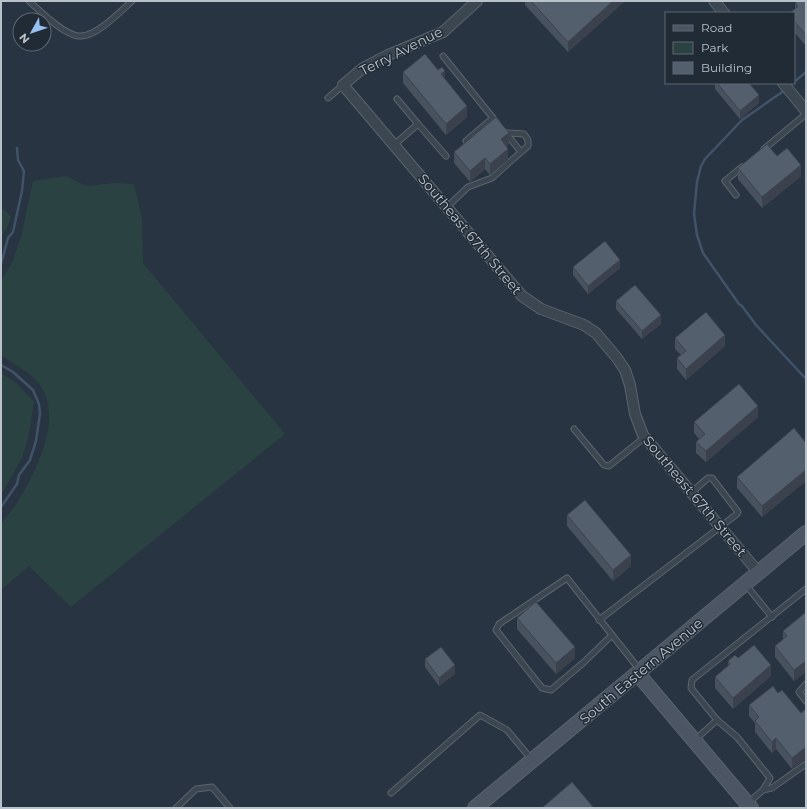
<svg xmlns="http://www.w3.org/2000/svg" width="807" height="809" font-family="Montserrat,sans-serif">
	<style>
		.green { fill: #2b4243 }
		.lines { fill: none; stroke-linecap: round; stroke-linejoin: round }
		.stream { stroke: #405368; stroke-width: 2.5 }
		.lane-casing { stroke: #5a646e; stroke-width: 7 }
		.street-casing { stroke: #5a646e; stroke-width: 12 }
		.secondary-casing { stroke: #5a646e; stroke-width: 16 }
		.lane { stroke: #3c4651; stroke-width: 5 }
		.street { stroke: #3c4651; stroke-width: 10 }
		.secondary { stroke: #4b5563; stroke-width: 14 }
		.wall { fill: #48525f }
		.shaded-wall { fill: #3b424d }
		.building { fill: #545f6e; stroke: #3b424d }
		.labels { text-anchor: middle; stroke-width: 3; stroke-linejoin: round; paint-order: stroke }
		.street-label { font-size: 14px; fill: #b9c1cb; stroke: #212b36 }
	</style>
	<rect width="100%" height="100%" fill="#283441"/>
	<g class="green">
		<path d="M66,176L86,186L115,183L134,184L142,219L143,263L285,434L71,607L29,566L1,590C1,579 0,531 2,523C5,517 11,512 15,506C35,474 64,420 40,385C31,372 13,364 1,355V280L12,263L21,237L33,181Z"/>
		<path d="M4,209L11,217L7,228L1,237V211Z"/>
		<path d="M1,373L17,384L34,402L28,438L22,458L1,495Z"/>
	</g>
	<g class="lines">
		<g class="stream">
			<path d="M794,82L806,72"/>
			<path d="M785,90L742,120L705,159L701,166L697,182L694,214L697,235L703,253L739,304L742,306L756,325L806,379"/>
			<path d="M1,264L8,238L13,232L22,191L24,171L18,160L17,148"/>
			<path d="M1,365L13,372L33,390L39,404L40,413L36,441L30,460L19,475L17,484L1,507"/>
		</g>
		<defs>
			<g id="lane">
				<path d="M29,1C40,11 64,35 79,36C95,38 121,11 132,1"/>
				<path d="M443,56L497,123"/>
				<path d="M328,98L343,85"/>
				<path d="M418,124L446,156"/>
				<path d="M506,133L524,134L528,140V146L521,152"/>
				<path d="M466,141L493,118"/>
				<path d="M394,145L418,124L397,99"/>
				<path d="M764,149L806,114"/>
				<path d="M736,195L725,181L742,167"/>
				<path d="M447,207L468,187L492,178L521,152L505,132"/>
				<path d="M574,429L604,465L609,466L645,437"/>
				<path d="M746,585L772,617"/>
				<path d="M599,620L737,514L738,512L712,478H708L692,492"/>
				<path d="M611,636L583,663L551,690L542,688L496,630L499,624L567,578L639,669"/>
				<path d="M806,684L799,692L806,701"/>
				<path d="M717,720L737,737L770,778L763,790L748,803"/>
				<path d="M695,740L717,720L691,688L692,680L806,589"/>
				<path d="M763,790L772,788L806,764"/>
				<path d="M391,793L480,715L507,730L532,760"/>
				<path d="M176,808L196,789L212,787L230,808"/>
			</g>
			<g id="street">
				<path d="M477,1L443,32L388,55L363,68L343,85L522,296L541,309L584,325L596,333L617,358L625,370L630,385L635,414L643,435L759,573"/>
				<path d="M714,1L724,13"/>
				<path d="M783,83L806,111"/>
			</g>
			<g id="secondary">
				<path d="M638,674L751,808"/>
				<path d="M475,808L806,533"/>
			</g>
		</defs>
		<use href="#lane" class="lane-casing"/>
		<use href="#street" class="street-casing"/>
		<use href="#secondary" class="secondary-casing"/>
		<use href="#lane" class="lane"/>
		<use href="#street" class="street"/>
		<use href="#secondary" class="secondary"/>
	</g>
	<g class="wall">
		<path d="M525,1H625L568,52L525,5Z"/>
		<path d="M806,1V46L794,32V13L795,8V3Z"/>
		<path d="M403,72L445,79L467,117L446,135L403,83Z"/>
		<path d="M715,83H749L759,103L740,119L715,89Z"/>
		<path d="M509,144L506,146L508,160L490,175L485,169L470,182L454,163V152Z"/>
		<path d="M777,156L801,176L762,208L738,179V168Z"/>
		<path d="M573,267L620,268L588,294L573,275Z"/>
		<path d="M616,301L661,324L642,339L616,309Z"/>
		<path d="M675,338L725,346L686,380L677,369V358L681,355L675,349Z"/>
		<path d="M758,417L706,462L696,453V442L699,439L694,433V422Z"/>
		<path d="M806,443V481L762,517L737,488V477Z"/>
		<path d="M567,515L631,566L613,581L567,526Z"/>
		<path d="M806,612V672L794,681L775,657V646L783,639V631Z"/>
		<path d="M517,618L575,658L556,674L517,629Z"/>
		<path d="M738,658L771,676L733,709L715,688V677L728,666V661Z"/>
		<path d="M425,659L455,674L439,686L425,667Z"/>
		<path d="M778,693L801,713L806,709V758L792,769L776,749L772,753L755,732V723L749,716V705Z"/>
	</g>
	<g class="shaded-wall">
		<path d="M613,1H625L568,52V42Z"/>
		<path d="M445,71V81L441,74Z"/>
		<path d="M759,95V103L740,119V111Z"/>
		<path d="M467,106V117L446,135V124Z"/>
		<path d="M509,133V144L501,150V139Z"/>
		<path d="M508,149V160L490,175V164Z"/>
		<path d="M485,158V169L470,182V171Z"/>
		<path d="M801,165V176L762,208V197Z"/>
		<path d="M620,260V268L588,294V286Z"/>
		<path d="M661,315V324L642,339V331Z"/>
		<path d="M725,335V346L686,380V369Z"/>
		<path d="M758,406V417L706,462V451Z"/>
		<path d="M806,470V481L762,517V506Z"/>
		<path d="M631,555V566L613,581V570Z"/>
		<path d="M575,647V658L556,674V663Z"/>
		<path d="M806,661V672L794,681V670Z"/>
		<path d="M455,665V674L439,686V678Z"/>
		<path d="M771,665V676L733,709V698Z"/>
		<path d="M776,738V749L772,753V742Z"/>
		<path d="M806,747V758L792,769V758Z"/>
	</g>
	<g class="building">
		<path d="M531,1H613L568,42Z"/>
		<path d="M797,1H806V35L794,21V13H790L798,6L795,3Z"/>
		<path d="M425,54L438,70L442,67L445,71L441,74L467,106L446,124L403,72Z"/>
		<path d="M717,83H749L759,95L740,111Z"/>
		<path d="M496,117L509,133L501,139L508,149L490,164L485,158L470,171L454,152Z"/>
		<path d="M767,144L777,156L787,148L801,165L762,197L738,168Z"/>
		<path d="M605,241L620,260L588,286L573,267Z"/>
		<path d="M635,285L661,315L642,331L616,301Z"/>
		<path d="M706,312L725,335L686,369L677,358L686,351L675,338Z"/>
		<path d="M739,384L758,406L706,451L696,442L705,434L694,422Z"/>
		<path d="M794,428L806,443V470L762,506L737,477Z"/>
		<path d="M585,500L631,555L613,570L567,515Z"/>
		<path d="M536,602L575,647L556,663L517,618Z"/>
		<path d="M806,612V661L794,670L775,646L787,636L783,631Z"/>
		<path d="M754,645L771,665L733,698L715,677L730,664L728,661L735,655L738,658Z"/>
		<path d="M441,647L455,665L439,678L425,659Z"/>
		<path d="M773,686L778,693L782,690L801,713L806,709V747L792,758L776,738L772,742L755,721L759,717L749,705Z"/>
		<path d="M572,782L594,808H542Z"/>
	</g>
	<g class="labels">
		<g class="street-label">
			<text transform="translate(401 51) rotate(-27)" y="5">Terry Avenue</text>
			<text transform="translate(470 234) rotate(50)" y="5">Southeast 67th Street</text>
			<text transform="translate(695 496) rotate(50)" y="5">Southeast 67th Street</text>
			<text transform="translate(641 671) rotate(-40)" y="5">South Eastern Avenue</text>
		</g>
	</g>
	<rect width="807" height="809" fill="none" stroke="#b9c1cb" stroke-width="4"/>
	<rect x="665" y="12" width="130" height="72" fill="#212b36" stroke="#5e6772"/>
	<rect x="673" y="25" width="20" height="6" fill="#4b5563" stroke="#5e6772"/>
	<text x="701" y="32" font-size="12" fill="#b9c1cb">Road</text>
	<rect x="673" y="42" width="20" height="12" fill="#2b4243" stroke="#5e6772"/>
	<text x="701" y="52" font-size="12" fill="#b9c1cb">Park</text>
	<rect x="673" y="62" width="20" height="12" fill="#545f6e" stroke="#5e6772"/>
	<text x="701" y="72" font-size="12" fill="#b9c1cb">Building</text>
	<g transform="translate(32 32) rotate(230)"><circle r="19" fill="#212b36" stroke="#5e6772"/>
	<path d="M0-3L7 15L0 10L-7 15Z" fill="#97bff2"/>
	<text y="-6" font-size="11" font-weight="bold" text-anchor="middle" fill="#b9c1cb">N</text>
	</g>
</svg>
